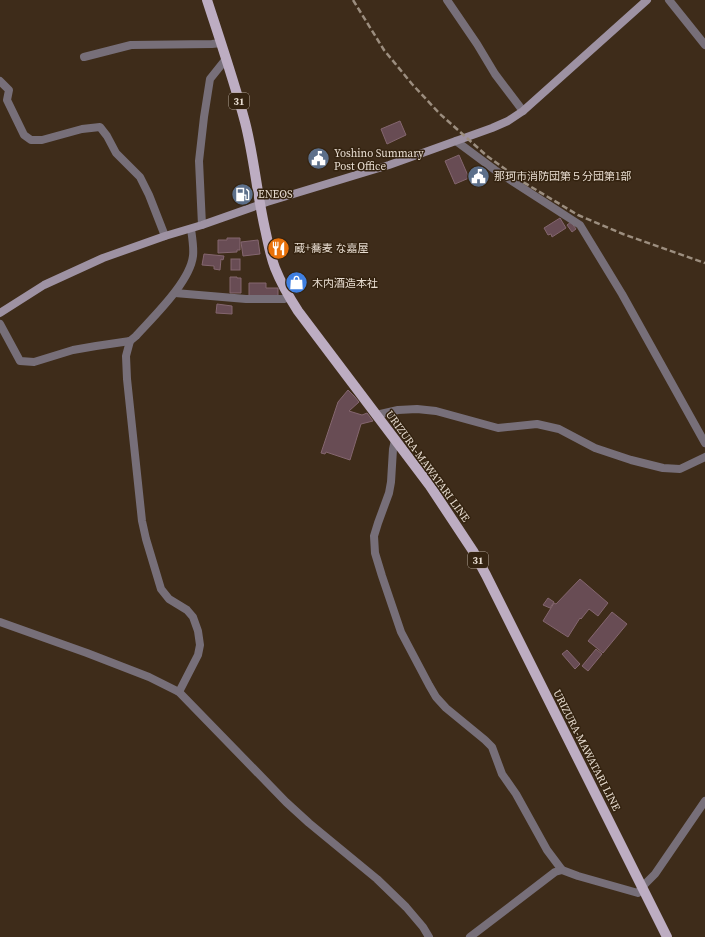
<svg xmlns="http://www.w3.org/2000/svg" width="705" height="937" font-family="'Source Serif 4','Noto Sans JP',serif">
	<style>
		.building { fill: #684c54; stroke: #84666f }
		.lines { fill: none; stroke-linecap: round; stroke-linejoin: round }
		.street { stroke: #776f79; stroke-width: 8 }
		.secondary { stroke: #9e92a3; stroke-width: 8 }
		.primary { stroke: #bdadc2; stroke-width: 10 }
		.rail { stroke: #9c8e7f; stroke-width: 2.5; stroke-dasharray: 6 3; stroke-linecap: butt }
		.labels { text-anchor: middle; stroke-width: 3; stroke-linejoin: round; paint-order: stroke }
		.shield { fill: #342310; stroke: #b1a496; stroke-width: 1 }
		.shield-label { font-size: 10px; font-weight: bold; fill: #e7dcd0 }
		.poi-label { font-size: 11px; fill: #e7dcd0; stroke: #342310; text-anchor: start }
		.street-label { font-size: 11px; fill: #e7dcd0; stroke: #342310 }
	</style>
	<rect width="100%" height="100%" fill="#3e2c1a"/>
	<g class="building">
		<path d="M400,121L406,135L387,144L381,129Z"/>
		<path d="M459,155L469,178L455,184L445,161Z"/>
		<path d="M476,168L478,171L482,169L484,175L475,180L470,171Z"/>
		<path d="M560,218L566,228L552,237L551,234L548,235L544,228Z"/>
		<path d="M571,222L576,229L572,232L567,225Z"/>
		<path d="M227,238H240V250H237V252L218,253V240H227Z"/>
		<path d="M258,240L260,254L243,256L241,242Z"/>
		<path d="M204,254L224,256L223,260L221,259L220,270L214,269V266L202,265Z"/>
		<rect x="231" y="259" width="9" height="11"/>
		<path d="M230,277H237V278H241V293H230Z"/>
		<path d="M249,283H266V288H278V296H249Z"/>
		<path d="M217,304L232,306V314L216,313Z"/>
		<path d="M348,390L354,396L359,402L349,411L362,415L367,413L373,421L361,424L350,460L326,452L325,454L321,453L338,402Z"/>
		<path d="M580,579L608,603L598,616L589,609L581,619L580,618L568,637L543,621L554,603L556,604Z"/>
		<path d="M548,598L554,602L550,608L543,605Z"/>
		<path d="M612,612L627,624L603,653L588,641Z"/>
		<path d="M596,649L602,654L588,671L582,666Z"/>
		<path d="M567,650L580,664L575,669L562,654Z"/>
	</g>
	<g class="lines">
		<g class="street">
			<path d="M447,0L477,44L495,74L523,111"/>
			<path d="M669,0L705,45"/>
			<path d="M84,57L131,45L212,44L221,43"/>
			<path d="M0,81L9,90L7,100L24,135L31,140H42L82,129L100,127L107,136L116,153L140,177L149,195L165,236"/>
			<path d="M456,141L495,170L580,225L622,294L705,443"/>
			<path d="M202,225L199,161L204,117L210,79L226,59"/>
			<path d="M175,293L246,299H284L289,297"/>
			<path d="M0,324L20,361L34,362L73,350L96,346L130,341L136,336C153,317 190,282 193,256C194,248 192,236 191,229"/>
			<path d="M130,341L126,356L127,379L142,521L146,539L161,589L169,599L187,610L193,617L198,631L200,645L198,655L179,692"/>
			<path d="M376,415L398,410L417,409L436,411L498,428L537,424L559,429L595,448L631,460L663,468L680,469L705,457"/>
			<path d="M395,440L393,449L391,482L389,493L378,523L374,536L375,553L382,576L401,632L429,685L436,697L446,708L485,740L492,747L502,774L516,794L547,850L562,870L578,876L638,893L642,887L655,874L705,801"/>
			<path d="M0,622L87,653L149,677L179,692L286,802L309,823L377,879L406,907L423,927L429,937"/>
			<path d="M470,937L555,872L562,870"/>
		</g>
		<path class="secondary" d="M0,313L44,285L103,258L165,236L202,225L267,202L389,165L492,128L508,121L523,111L647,0"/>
		<path class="primary" d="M207,0C220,40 234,81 245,122C254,157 257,194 265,229C268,242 270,255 275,268C281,283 289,297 298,311L430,486L473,551L486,575L667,937"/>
		<path class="rail" d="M353,0L384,50L412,84L440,114L487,156L523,182L578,215L623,234L705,263"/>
	</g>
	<defs>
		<symbol id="civic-disc" viewBox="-11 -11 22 22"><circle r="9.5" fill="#5c6f8a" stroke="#342310"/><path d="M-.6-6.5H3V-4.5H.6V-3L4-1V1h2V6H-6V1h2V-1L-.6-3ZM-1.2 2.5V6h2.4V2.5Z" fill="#fff"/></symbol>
		<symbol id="fuel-disc" viewBox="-11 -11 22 22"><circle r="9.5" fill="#5c6f8a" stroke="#342310"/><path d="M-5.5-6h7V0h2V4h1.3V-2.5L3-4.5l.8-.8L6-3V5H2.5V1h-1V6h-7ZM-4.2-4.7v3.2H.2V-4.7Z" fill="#fff"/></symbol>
		<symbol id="restaurant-disc" viewBox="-11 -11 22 22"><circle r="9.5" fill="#e8710a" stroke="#342310"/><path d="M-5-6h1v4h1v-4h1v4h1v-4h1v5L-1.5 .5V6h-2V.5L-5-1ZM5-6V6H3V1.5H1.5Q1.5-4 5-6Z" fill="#fff"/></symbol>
		<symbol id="shop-disc" viewBox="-11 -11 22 22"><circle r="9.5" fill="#3f7fe0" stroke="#342310"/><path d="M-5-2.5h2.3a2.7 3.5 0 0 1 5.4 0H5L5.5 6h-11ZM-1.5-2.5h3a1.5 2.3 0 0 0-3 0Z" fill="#fff"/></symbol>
	</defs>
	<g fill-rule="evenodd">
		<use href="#civic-disc" x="306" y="146" width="25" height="25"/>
		<use href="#civic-disc" x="466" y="164" width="25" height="25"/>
		<use href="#fuel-disc" x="230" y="182" width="25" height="25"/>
		<use href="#restaurant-disc" x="266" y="236" width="25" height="25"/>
		<use href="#shop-disc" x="284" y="270" width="25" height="25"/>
	</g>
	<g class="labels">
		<g class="shield">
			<rect x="229" y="93" width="20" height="16" rx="3"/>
			<rect x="468" y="552" width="20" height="16" rx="3"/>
		</g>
		<g class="shield-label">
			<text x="239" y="105">31</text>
			<text x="478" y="564">31</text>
		</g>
		<g class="poi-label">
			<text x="334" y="157">Yoshino Summary<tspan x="334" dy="13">Post Office</tspan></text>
			<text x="494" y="180">那珂市消防団第５分団第1部</text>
			<text x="258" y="198">ENEOS</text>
			<text x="294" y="252">蔵+蕎麦 な嘉屋</text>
			<text x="312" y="287">木内酒造本社</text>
		</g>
		<g class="street-label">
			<text transform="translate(428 466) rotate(54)" y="4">URIZURA-MAWATARI LINE</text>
			<text transform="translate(587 750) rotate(63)" y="4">URIZURA-MAWATARI LINE</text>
		</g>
	</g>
</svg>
